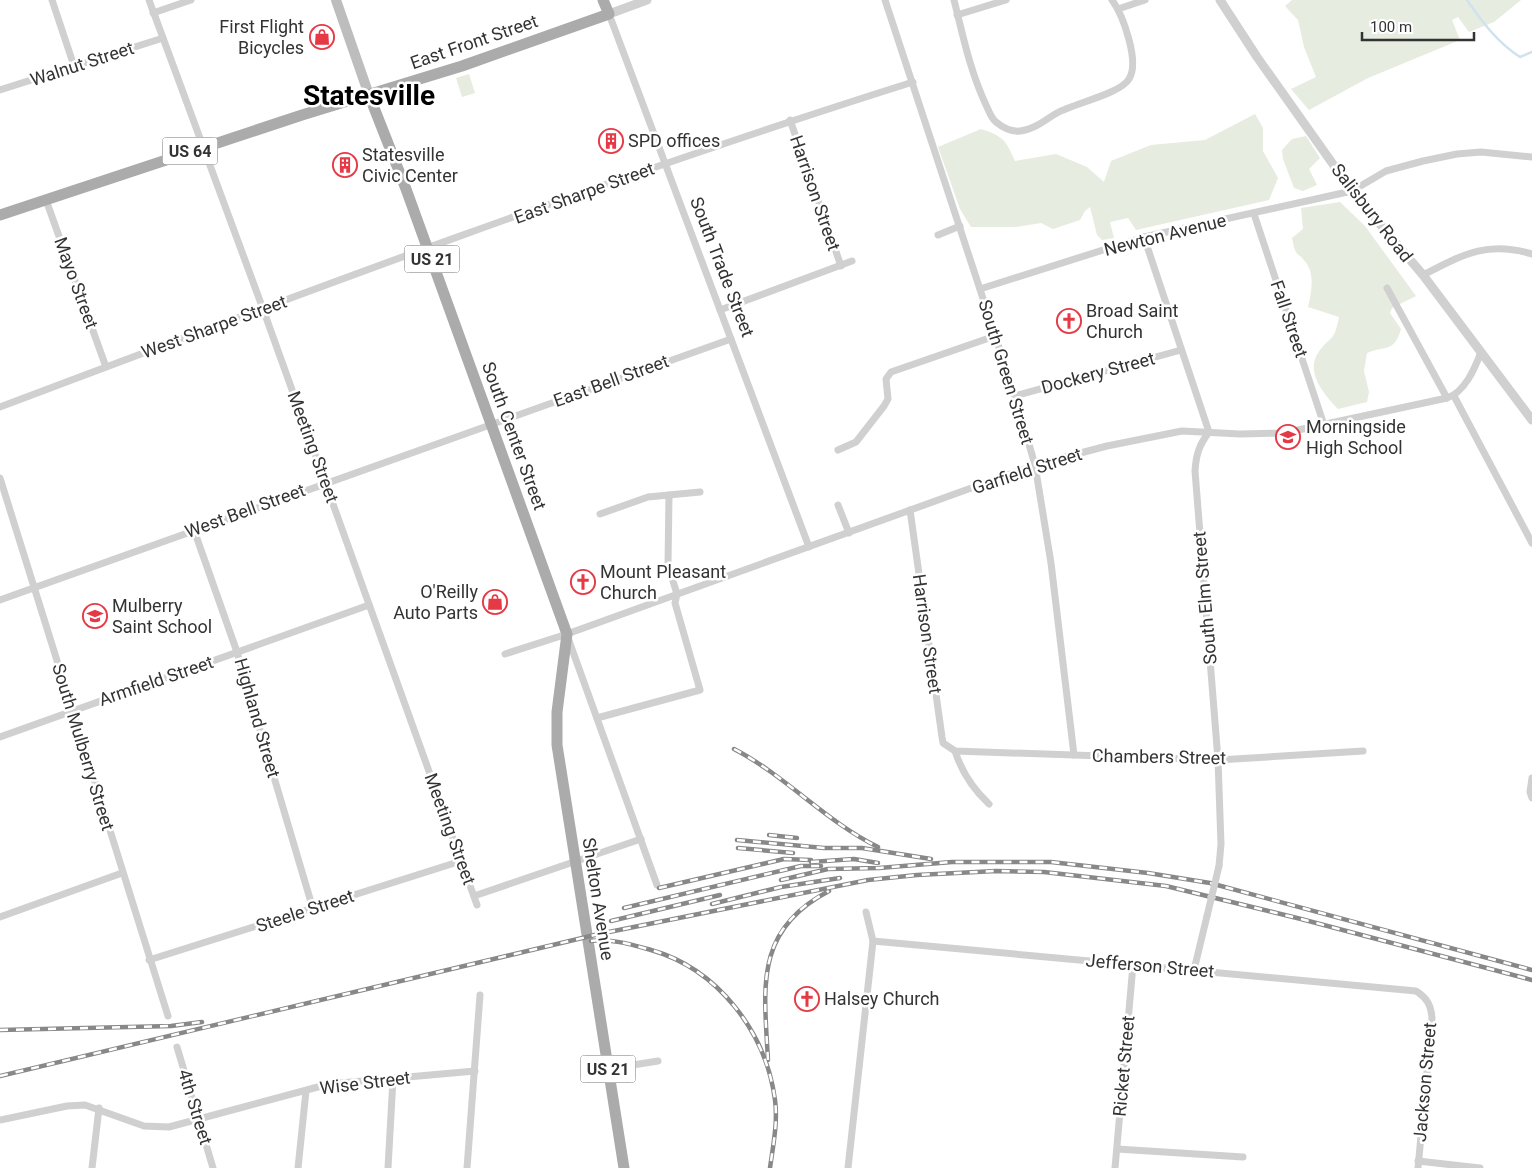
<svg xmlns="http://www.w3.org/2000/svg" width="1532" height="1168" font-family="Roboto,sans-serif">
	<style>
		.green { fill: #e6ecdf }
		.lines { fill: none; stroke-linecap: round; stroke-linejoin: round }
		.stream { stroke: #cfe2ee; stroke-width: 2.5 }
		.minor { stroke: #d0d0d0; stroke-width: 7 }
		.tertiary { stroke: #d0d0d0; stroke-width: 9 }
		.secondary { stroke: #bdbdbd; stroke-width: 10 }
		.primary { stroke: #ababab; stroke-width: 11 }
		.rail-casing { stroke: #888; stroke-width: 4.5 }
		.rail { stroke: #fff; stroke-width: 2.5; stroke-dasharray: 8; stroke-linecap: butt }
		.minor-bridge { stroke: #d0d0d0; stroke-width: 7 }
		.labels { text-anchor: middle; stroke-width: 5; stroke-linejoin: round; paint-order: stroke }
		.shield { fill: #fff; stroke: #707070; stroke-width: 1 }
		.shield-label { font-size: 16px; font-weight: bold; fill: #333 }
		.poi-label { font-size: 18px; fill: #333; stroke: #fff; text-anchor: start }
		.street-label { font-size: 18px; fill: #333; stroke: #fff }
		.town-label { font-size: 28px; font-weight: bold; fill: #000; stroke: #fff }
	</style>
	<rect width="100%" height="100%" fill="#fff"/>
	<g class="green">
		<path d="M1292,0H1521L1494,22L1469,32L1458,17L1452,20L1460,40L1368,78L1309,110L1291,89L1316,77L1304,47L1298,20L1285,6Z"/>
		<path d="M469,74L475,93L462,97L456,78Z"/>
		<path d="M1255,114L1263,128V151L1278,178L1269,200L1136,230L1128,218L1110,222L1114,238L1102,240L1097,235L1090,207L1085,211L1080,220L1053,229L1041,223L1016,227H971L960,209L938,147L981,129C1003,136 1006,140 1015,161L1056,154L1087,167L1104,182L1111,161L1151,145L1205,140Z"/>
		<path d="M1306,136L1320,158L1309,169L1317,185L1303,191L1294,188L1283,159L1282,150L1292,139Z"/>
		<path d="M1340,202L1365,226L1416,296L1392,308L1390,313L1401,329C1394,353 1386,345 1367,353L1364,371L1369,392L1367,402L1338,409C1325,395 1305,373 1318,353C1330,335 1334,344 1339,317L1308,307C1311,294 1315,276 1307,264C1297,250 1296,259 1292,238L1303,229L1301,208Z"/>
	</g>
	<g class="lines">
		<path class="stream" d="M1467,0C1483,23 1497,42 1520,57L1532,52"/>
		<g class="minor">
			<path d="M52,0L74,66"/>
			<path d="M149,0L263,309L477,905"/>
			<path d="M885,0L1015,396L1035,465L1051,563L1074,755"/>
			<path d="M954,0C963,36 970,71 986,105C989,111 991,118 996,122C1002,127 1011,132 1020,131C1034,130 1046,119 1057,113C1075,103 1120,94 1129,79C1140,62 1123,15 1112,0"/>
			<path d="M1118,9L1145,0"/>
			<path d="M153,13L191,0"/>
			<path d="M609,14L809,547"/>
			<path d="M957,15L1006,0"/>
			<path d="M0,90L163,38"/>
			<path d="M790,120L841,266"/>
			<path d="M46,200L106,367"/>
			<path d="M1254,214L1324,425"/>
			<path d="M938,235L960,226"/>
			<path d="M1144,237L1209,432C1199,445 1196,455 1195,471L1218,760L1221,844L1219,866"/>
			<path d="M1423,275C1462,255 1487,240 1532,254"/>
			<path d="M1387,288L1447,398"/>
			<path d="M980,289L1144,237L1352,191L1386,171L1423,161L1457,154L1481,152L1532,157"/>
			<path d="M720,310L852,261"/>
			<path d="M1015,396L1181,350"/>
			<path d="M1454,396L1532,543"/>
			<path d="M0,407C302,293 605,179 913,82"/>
			<path d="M838,450L856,442L884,406L888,399L886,379L891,372L995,336"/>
			<path d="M0,478L168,1016"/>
			<path d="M838,505L849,533"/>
			<path d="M910,510L942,737L943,743L955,751L1218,760L1363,751"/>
			<path d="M600,514L648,497L700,492"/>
			<path d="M194,530L237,652L313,909"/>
			<path d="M0,600L731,339"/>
			<path d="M568,638L657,885"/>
			<path d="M505,654L567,634L1035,465L1107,446L1182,431L1240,434L1284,433L1447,398C1465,392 1475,368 1481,352"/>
			<path d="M597,718L700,690L675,603L677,594L668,565L669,495"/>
			<path d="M0,737L369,605"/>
			<path d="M955,751C962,773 973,789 989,804"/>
			<path d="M1532,778L1530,792L1532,798"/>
			<path d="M474,896L641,839"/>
			<path d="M0,917L122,873"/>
			<path d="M873,941L1416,991C1427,998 1431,1005 1432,1018L1418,1168"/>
			<path d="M149,960L461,861"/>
			<path d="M1194,970L1207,916"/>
			<path d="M177,1047L213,1168"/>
			<path d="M608,1069L658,1061"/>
			<path d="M0,1120L67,1106L85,1105L144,1126L169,1127L329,1084L475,1071"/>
			<path d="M1117,1149L1243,1157"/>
			<path d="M1418,1161L1480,1168"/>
			<path d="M92,1168L99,1108"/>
			<path d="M298,1168L306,1091"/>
			<path d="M388,1168L393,1079"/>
			<path d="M467,1168L480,995"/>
			<path d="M848,1168L873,941L866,912"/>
			<path d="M1115,1168L1133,965"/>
		</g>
		<g class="tertiary">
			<path d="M1220,0L1257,57L1352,191L1423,275L1532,420"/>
			<path d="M609,14L647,0"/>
		</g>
		<path class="secondary" d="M336,0L369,95"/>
		<g class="primary">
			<path d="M369,95L406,189L567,634L557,712V745L624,1168"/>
			<path d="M0,215L302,115L462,66L609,14L603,0"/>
		</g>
		<defs>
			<g id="rail">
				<path d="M734,749C786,776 825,821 878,847"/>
				<path d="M769,835L797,838"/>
				<path d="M737,840L824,848H862L931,859"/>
				<path d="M738,848L793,853"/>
				<path d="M811,862L854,859L878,863"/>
				<path d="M781,880L828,869L879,868L952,862H1051L1148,873L1210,883L1532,970"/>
				<path d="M659,888L784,859L811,860"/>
				<path d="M712,904L781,887L840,878"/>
				<path d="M624,908L801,866H821"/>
				<path d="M611,921L720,895"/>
				<path d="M591,941C610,938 633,945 651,950C718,969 766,1032 775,1100C778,1122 773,1146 770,1168"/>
				<path d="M0,1030L171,1026L202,1022"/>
				<path d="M768,1060C764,987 754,930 829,891"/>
				<path d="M0,1076L599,934L868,880L917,875L996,871L1044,872L1166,886L1301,919L1532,980"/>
			</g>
		</defs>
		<use href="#rail" class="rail-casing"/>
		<use href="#rail" class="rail"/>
		<path class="minor-bridge" d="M1207,916L1219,866"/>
	</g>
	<defs>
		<symbol id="shop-ring" viewBox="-11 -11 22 22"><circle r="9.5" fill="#fff" stroke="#e63946" stroke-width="1.5"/><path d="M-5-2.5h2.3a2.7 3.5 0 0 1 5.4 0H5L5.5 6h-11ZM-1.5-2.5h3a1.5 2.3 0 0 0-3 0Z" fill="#e63946"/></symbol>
		<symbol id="building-ring" viewBox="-11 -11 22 22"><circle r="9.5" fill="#fff" stroke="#e63946" stroke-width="1.5"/><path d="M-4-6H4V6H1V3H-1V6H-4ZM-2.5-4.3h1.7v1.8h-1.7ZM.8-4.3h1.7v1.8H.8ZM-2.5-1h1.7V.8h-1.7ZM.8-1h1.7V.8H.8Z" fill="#e63946"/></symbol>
		<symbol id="church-ring" viewBox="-11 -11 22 22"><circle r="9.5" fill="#fff" stroke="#e63946" stroke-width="1.5"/><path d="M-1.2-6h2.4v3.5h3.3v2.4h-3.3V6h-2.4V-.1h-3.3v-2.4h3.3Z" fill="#e63946"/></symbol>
		<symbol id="school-ring" viewBox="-11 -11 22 22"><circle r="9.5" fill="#fff" stroke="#e63946" stroke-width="1.5"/><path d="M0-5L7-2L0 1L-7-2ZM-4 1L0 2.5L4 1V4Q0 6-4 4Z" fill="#e63946"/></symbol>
	</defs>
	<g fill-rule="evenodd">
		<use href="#shop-ring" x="308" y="23" width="28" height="28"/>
		<use href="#building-ring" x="597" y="127" width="28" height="28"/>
		<use href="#building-ring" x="331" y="151" width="28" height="28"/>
		<use href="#church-ring" x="1055" y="307" width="28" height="28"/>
		<use href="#school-ring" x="1274" y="423" width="28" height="28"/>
		<use href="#church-ring" x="569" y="568" width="28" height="28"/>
		<use href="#shop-ring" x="481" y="588" width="28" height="28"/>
		<use href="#school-ring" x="81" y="602" width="28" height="28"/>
		<use href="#church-ring" x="793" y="985" width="28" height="28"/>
	</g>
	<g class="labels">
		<g class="shield">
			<rect x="162.5" y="137.5" width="55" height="27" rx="4"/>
			<rect x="404.5" y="245.5" width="55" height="27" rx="4"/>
			<rect x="580.5" y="1055.5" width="55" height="27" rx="4"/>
		</g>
		<g class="shield-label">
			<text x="190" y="157">US 64</text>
			<text x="432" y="265">US 21</text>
			<text x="608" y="1075">US 21</text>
		</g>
		<g class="poi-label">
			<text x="304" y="33" text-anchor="end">First Flight<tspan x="304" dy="21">Bicycles</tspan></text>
			<text x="628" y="147">SPD offices</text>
			<text x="362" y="161">Statesville<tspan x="362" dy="21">Civic Center</tspan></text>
			<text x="1086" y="317">Broad Saint<tspan x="1086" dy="21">Church</tspan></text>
			<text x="1306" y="433">Morningside<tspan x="1306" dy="21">High School</tspan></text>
			<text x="600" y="578">Mount Pleasant<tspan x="600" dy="21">Church</tspan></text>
			<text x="478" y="598" text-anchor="end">O'Reilly<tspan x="478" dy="21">Auto Parts</tspan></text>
			<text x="112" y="612">Mulberry<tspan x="112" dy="21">Saint School</tspan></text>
			<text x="824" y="1005">Halsey Church</text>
		</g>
		<g class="street-label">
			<text transform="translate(474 42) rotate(-19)" y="6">East Front Street</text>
			<text transform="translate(82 64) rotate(-18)" y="6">Walnut Street</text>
			<text transform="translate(584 193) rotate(-20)" y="6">East Sharpe Street</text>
			<text transform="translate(815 193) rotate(71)" y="6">Harrison Street</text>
			<text transform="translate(1372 213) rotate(52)" y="6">Salisbury Road</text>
			<text transform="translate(1165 235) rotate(-14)" y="6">Newton Avenue</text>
			<text transform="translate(722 267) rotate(69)" y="6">South Trade Street</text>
			<text transform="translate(76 283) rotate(70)" y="6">Mayo Street</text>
			<text transform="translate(1289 319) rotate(71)" y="6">Fall Street</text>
			<text transform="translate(214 327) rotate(-20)" y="6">West Sharpe Street</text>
			<text transform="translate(1006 372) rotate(73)" y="6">South Green Street</text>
			<text transform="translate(1098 373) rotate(-15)" y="6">Dockery Street</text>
			<text transform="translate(611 381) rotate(-20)" y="6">East Bell Street</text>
			<text transform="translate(514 436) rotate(70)" y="6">South Center Street</text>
			<text transform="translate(313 447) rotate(70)" y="6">Meeting Street</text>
			<text transform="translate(1027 471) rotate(-18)" y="6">Garfield Street</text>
			<text transform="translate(245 511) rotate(-20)" y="6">West Bell Street</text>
			<text transform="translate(1205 598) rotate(-95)" y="6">South Elm Street</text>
			<text transform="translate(927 634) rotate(82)" y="6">Harrison Street</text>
			<text transform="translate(156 681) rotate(-19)" y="6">Armfield Street</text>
			<text transform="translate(257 718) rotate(74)" y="6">Highland Street</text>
			<text transform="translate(83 747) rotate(73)" y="6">South Mulberry Street</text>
			<text transform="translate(1159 757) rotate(1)" y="6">Chambers Street</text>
			<text transform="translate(450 829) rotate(70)" y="6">Meeting Street</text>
			<text transform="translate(598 899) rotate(81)" y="6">Shelton Avenue</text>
			<text transform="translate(305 911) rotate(-18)" y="6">Steele Street</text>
			<text transform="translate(1150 966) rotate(5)" y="6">Jefferson Street</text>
			<text transform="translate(1124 1066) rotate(-85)" y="6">Ricket Street</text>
			<text transform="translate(1425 1082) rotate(-85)" y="6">Jackson Street</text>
			<text transform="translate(365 1083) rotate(-7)" y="6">Wise Street</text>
			<text transform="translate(195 1107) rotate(73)" y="6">4th Street</text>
		</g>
		<g class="town-label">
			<text x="369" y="105">Statesville</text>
		</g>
	</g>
	<path d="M1362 32v8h112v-8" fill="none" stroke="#333333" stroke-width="2.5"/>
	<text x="1370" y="32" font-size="15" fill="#333333" stroke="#ffffff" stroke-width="4" paint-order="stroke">100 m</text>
</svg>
